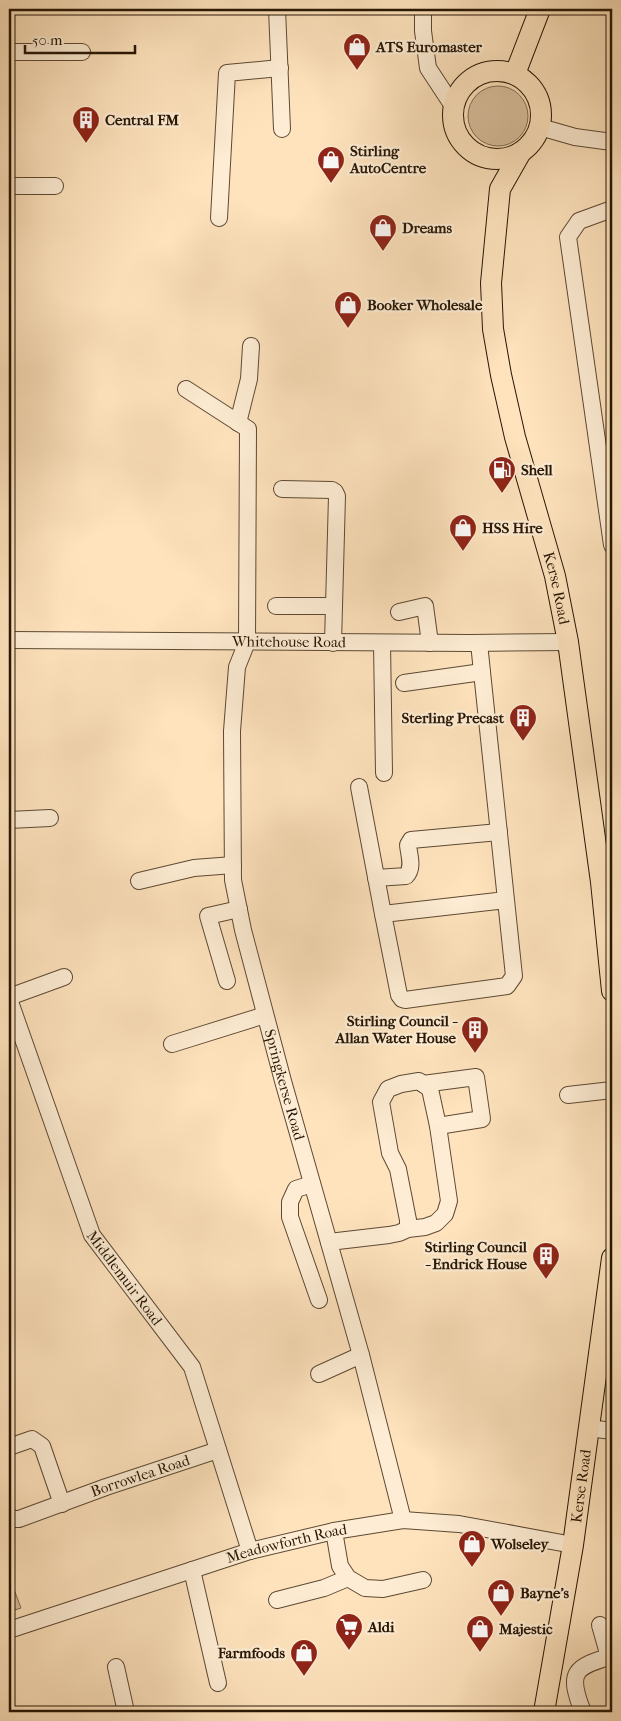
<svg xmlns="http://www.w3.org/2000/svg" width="621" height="1721" font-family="'IM FELL French Canon',serif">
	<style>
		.green { fill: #d9c09e; stroke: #806b52 }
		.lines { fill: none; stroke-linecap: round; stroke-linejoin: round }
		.minor-casing { stroke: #5d4933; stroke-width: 18 }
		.major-casing { stroke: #271605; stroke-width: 22 }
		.minor { stroke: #feedd4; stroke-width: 16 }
		.major { stroke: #fee3bd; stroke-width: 20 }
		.labels { text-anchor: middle; stroke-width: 4.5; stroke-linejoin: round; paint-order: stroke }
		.poi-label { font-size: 15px; font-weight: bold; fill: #271605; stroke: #feedd4; text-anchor: start }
		.street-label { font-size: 15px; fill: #271605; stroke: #feedd4 }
	</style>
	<rect width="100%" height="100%" fill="#fee3bd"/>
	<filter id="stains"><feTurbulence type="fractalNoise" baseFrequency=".004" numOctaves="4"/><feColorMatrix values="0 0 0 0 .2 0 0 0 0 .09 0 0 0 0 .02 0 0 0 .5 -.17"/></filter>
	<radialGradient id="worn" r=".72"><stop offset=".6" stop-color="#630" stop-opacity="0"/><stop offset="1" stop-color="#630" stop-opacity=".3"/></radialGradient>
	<g class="green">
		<circle cx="498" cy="116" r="30"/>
		<path d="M9,1576L21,1608L9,1612Z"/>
	</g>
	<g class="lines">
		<defs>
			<g id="minor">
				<path d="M277,9L282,129"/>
				<path d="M423,9V31L428,68L453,106"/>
				<path d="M9,52H82"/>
				<path d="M540,127L575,137L612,142"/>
				<path d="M9,186H55"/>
				<path d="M612,209L579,221L568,237L612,545"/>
				<path d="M219,218L227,73L280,68"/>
				<path id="s1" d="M186,389L248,429L247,642L237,667L232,731L233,880L243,930L283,1081L361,1355L403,1520"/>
				<path d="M238,423L249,379L251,346"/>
				<path d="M282,489L332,490L335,492L337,496L333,643"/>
				<path d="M276,606H334"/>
				<path d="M399,612L425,606L430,643"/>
				<path id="s2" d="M9,640L470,643L568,642"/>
				<path d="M382,643L384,773"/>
				<path d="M479,643L482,672C493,774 504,875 514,976L507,986L405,1000L402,999L399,995L383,914L506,900"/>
				<path d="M404,683L482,672"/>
				<path d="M359,787L383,914"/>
				<path d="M9,820L50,818"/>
				<path d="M376,878L406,876C414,868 409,855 408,845L411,840L499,832"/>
				<path d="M139,881L194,868L233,865"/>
				<path d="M227,981L208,916L239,909"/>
				<path d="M9,997L64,977"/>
				<path id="s3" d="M9,999L92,1235L192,1367L250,1551"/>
				<path d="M172,1044L265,1015"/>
				<path d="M423,1084L476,1077L482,1119L438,1126"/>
				<path d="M568,1095L612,1090"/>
				<path d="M312,1184L296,1189L290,1202V1217L319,1300"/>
				<path d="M329,1242L389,1235L399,1233L408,1229V1220L398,1169L390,1153L381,1102L388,1089L401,1084L419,1081L430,1089L438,1126L449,1201L445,1214L436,1223L425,1227L408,1229"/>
				<path d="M319,1374L361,1355"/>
				<path d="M589,1428L612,1431"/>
				<path d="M9,1447L32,1439L42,1446L62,1504"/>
				<path id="s4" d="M9,1516L12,1519H19L106,1487L218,1450"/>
				<path d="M334,1531L340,1566L348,1578L365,1588L383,1589L423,1580"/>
				<path d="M192,1570L218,1683"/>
				<path d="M277,1600L324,1588L348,1578"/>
				<path d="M600,1625L609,1657"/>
				<path id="s5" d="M9,1630L250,1551L334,1531L403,1520L459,1524L573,1545"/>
				<path d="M116,1667L126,1712"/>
				<path d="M583,1712C567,1672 574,1667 612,1656"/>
			</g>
			<g id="major">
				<circle cx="497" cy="115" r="44"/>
				<path d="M515,74L540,9"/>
				<path id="s6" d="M521,152L500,189L491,283L493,329L501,375L515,437L555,576L568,642L601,882L612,991"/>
				<path id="s7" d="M544,1712L573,1545L612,1258"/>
			</g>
		</defs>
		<use href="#minor" class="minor-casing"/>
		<use href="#major" class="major-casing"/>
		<use href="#minor" class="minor"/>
		<use href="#major" class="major"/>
	</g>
	<defs>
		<symbol id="shop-pin" viewBox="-11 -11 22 30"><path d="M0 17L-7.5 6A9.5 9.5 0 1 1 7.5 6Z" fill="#8f2418" stroke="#feedd4"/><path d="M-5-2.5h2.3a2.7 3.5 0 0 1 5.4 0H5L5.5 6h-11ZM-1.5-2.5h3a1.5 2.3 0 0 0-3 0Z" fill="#fff"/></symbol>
		<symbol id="building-pin" viewBox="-11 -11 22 30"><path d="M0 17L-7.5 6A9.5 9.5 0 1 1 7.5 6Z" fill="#8f2418" stroke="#feedd4"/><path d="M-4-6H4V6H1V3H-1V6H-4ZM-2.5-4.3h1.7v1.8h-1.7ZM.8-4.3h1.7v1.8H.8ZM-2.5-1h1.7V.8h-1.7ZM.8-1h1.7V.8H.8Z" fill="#fff"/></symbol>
		<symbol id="fuel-pin" viewBox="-11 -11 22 30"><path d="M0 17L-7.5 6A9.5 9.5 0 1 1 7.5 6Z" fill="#8f2418" stroke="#feedd4"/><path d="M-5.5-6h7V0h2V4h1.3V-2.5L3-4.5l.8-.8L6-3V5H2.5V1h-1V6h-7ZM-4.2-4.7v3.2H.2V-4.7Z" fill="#fff"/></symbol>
		<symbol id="supermarket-pin" viewBox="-11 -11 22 30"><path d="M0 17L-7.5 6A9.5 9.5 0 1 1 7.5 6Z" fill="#8f2418" stroke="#feedd4"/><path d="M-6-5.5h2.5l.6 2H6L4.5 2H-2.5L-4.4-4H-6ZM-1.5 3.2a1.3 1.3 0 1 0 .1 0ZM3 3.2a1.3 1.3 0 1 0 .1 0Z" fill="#fff"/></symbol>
	</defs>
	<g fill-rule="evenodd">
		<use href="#shop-pin" x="341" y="31" width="32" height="43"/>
		<use href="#building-pin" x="70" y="104" width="32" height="43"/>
		<use href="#shop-pin" x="315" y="144" width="32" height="43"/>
		<use href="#shop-pin" x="367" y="212" width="32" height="43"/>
		<use href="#shop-pin" x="332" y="289" width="32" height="43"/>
		<use href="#fuel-pin" x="486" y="454" width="32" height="43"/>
		<use href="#shop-pin" x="447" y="512" width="32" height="43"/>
		<use href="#building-pin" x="507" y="702" width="32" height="43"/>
		<use href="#building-pin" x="459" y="1014" width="32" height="43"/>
		<use href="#building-pin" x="530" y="1240" width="32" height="43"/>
		<use href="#shop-pin" x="456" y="1528" width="32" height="43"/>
		<use href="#shop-pin" x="485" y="1577" width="32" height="43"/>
		<use href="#supermarket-pin" x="333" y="1611" width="32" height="43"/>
		<use href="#shop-pin" x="464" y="1613" width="32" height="43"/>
		<use href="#shop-pin" x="288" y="1637" width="32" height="43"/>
	</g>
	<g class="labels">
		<g class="poi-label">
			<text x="376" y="52">ATS Euromaster</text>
			<text x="105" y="125">Central FM</text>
			<text x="350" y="156">Stirling<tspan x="350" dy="17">AutoCentre</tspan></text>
			<text x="402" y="233">Dreams</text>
			<text x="367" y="310">Booker Wholesale</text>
			<text x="521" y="475">Shell</text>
			<text x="482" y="533">HSS Hire</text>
			<text x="504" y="723" text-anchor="end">Sterling Precast</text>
			<text x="456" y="1026" text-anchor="end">Stirling Council -<tspan x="456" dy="17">Allan Water House</tspan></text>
			<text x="527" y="1252" text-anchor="end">Stirling Council<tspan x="527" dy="17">- Endrick House</tspan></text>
			<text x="491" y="1549">Wolseley</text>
			<text x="520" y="1598">Bayne's</text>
			<text x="368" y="1632">Aldi</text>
			<text x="499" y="1634">Majestic</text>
			<text x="285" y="1658" text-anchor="end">Farmfoods</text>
		</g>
		<g class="street-label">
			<text dy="5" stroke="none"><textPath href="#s6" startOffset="450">Kerse Road</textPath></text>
			<text dy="5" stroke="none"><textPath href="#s2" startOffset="280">Whitehouse Road</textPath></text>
			<text dy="5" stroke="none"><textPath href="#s1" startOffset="738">Springkerse Road</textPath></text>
			<text dy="5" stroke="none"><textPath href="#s3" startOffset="304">Middlemuir Road</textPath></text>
			<text dy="5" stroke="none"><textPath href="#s4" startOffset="140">Borrowlea Road</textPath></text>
			<text dy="5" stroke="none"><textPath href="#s7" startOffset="229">Kerse Road</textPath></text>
			<text dy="5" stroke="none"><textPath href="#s5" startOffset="291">Meadowforth Road</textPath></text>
		</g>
	</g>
	<rect width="621" height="1721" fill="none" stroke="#fee3bd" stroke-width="30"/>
	<rect x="10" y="10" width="601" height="1701" fill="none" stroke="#271605" stroke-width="2.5"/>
	<rect x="15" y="15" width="591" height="1691" fill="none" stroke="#271605"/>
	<path d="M25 45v8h110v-8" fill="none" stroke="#271605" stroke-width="2.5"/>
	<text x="32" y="45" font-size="15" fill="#271605" stroke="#feedd4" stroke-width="4" paint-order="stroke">50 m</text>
	<rect width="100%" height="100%" filter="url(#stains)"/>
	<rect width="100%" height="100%" fill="url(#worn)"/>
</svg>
